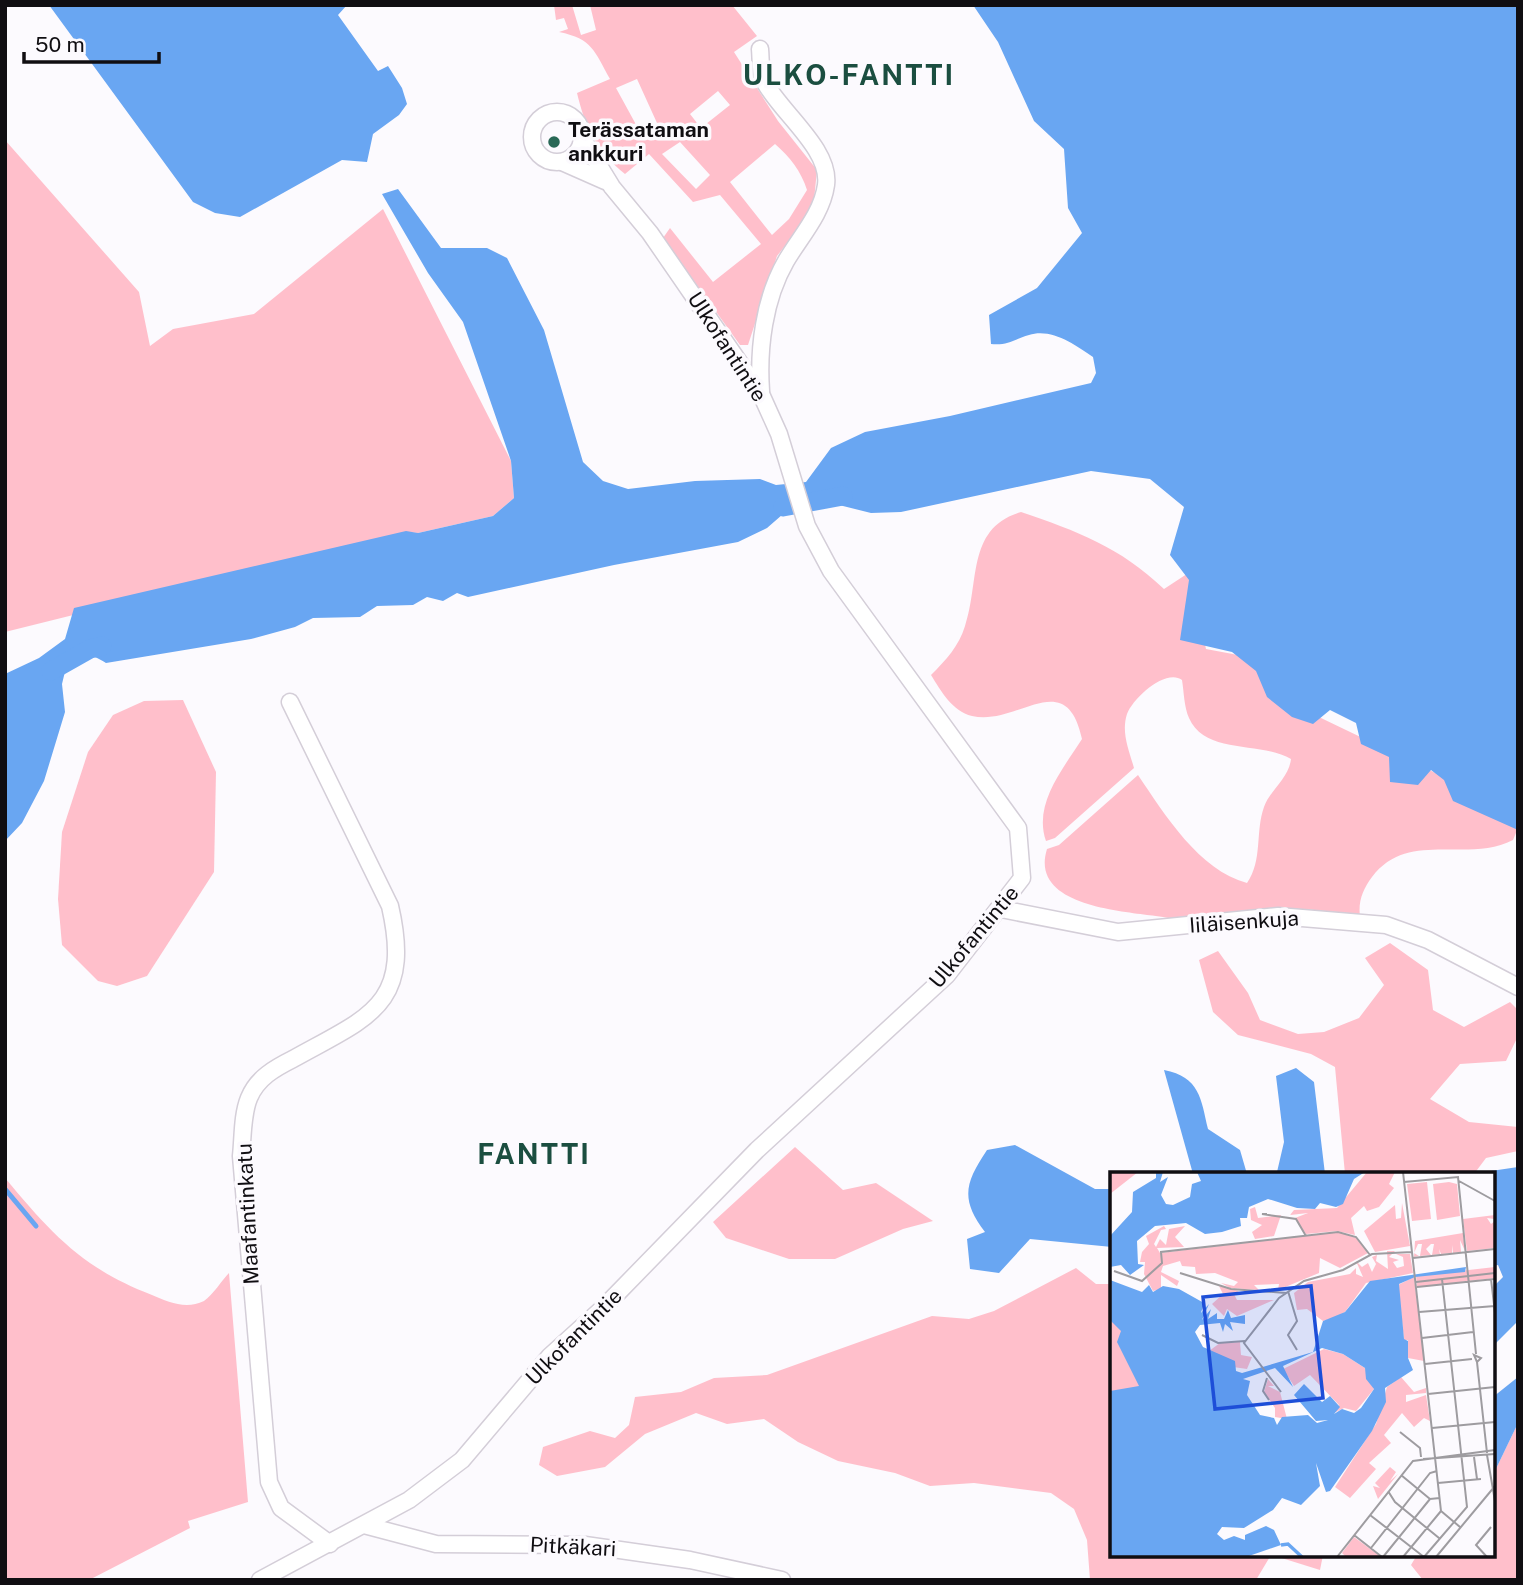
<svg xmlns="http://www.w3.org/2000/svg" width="1523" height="1585" font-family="'Public Sans',sans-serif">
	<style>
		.green { fill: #ffbfcb; fill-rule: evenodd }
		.water { fill: #69a6f2 }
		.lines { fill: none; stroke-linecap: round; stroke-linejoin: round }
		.stream { stroke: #69a6f2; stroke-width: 5 }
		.canal { stroke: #69a6f2; stroke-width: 19 }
		.minor-casing { stroke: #d4ced8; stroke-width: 19 }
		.minor { stroke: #fff; stroke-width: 16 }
		.poi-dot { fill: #296856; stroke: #fcfafe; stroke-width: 2.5 }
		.labels { text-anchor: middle; stroke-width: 7; stroke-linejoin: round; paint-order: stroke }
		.poi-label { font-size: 21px; font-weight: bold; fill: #100e12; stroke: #fcfafe; text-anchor: start }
		.street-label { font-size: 21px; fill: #100e12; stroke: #fcfafe }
		.district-label { font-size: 28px; font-weight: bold; letter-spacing: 2px; fill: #1b4e40; stroke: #fcfafe }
		.inset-river { fill: none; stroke: #69a6f2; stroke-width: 3.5 }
		.inset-road { fill: none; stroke: #9e9ca0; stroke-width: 2 }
		.view { fill: #1d4ed8; fill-opacity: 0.15; stroke: #1d4ed8; stroke-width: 3.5 }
		.inset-edge { fill: none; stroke: #100e12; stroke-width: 3.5 }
	</style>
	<rect width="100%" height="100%" fill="#fcfafe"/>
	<g class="green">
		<path d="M554,5H572L581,35L596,30L590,5H732L757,36L734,52L778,121L817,170L813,210L777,256L748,345H740L663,238L670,228L713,282L761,244L720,195L693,202L649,154L625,174C597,152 585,127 577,93L610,79C594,51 593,39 559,32L568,29L564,18L556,20ZM637,79L657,123L639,130L616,88ZM718,91L730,105L701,128L690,114ZM680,142L710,175L696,189L662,154ZM775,144C790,157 801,171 807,190L789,219L772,235L730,182Z"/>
		<path d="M5,140L139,292L150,346L173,329L254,314L383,209L511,461L514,498L493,516L418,533L406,532L5,632Z"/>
		<path d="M1021,512C1077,531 1120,547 1164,589L1196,568L1181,561L1178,548C1200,560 1226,580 1216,607C1210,624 1202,631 1206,649L1254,658L1263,667L1272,687L1296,706L1473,791L1507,813L1518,828L1513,840C1468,864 1408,829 1372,877C1363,889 1358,901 1360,917C1339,914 1317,909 1296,909C1261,908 1225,920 1190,920C1176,920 1161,916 1147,915C1112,910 1030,903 1047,849L1059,845L1138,775C1165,815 1199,870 1247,883C1263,860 1255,832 1264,807C1270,790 1289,778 1291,759C1261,741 1205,755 1189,718C1184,707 1184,692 1182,680C1166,668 1133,698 1127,714C1121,733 1129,750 1134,768L1055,838L1046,841C1033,804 1063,769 1082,739C1066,664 1017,727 972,716C952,711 941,691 931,675C946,660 959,646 965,626C980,582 966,528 1021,512Z"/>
		<path d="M183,700L216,772L214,872L147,976L117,986L98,981L62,945L58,899L62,832L88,752L113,715L144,701Z"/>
		<path d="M1390,943L1428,970L1433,1010L1464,1027L1510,1002L1518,1010V1036L1506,1061L1460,1064L1430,1099L1469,1122L1518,1127V1151L1486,1158L1474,1174H1345L1335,1067L1311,1054L1238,1035L1213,1012L1199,960L1218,951L1248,993L1260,1020L1298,1034L1324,1032L1359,1018L1384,985L1365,958Z"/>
		<path d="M795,1147L843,1190L876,1183L933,1221L903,1229L835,1259H789L726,1238L713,1222Z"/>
		<path d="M5,1178C52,1234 82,1268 152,1295C168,1302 186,1310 204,1301C213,1295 222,1280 229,1273L248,1502L188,1521L190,1528L89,1580H5Z"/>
		<path d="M1076,1268L1096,1284H1112V1555H1271L1256,1580H1090L1087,1540L1074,1509L1051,1493L974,1483L930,1486L895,1473L838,1461L798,1442L764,1419L727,1424L696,1413L645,1434L605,1467L557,1476L539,1465L543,1447L590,1431L615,1438L629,1425L635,1397L681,1392L714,1378L767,1375L932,1316L969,1319L994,1311Z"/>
		<path d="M1518,1423V1580H1423L1411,1565L1417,1555H1493V1475Z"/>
		<path d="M1272,1555H1323L1320,1570Z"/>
	</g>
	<g class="water">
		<path d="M49,5H347L338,15L378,71L388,66L402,88L407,104L399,115L373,134L367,162L342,160L240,217L215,213L193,202Z"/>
		<path d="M973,5H1518V830L1453,801L1444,780L1431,770L1418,785L1390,782L1389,757L1361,744L1356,723L1330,710L1313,724L1292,717L1267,697L1256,671L1232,652L1180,640L1189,580L1170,555L1184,507L1150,479L1091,471L901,512L871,513L815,499L790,508L767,528L738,542L614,565L468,597L457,593L443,601L427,597L413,605L377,606L360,617L313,618L295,627L251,639L106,663C94,655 82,651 68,659L62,684L65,712L44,781L22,823L5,841V674L39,658L65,639L74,608L406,531L418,533L493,516L514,498L511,461L463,322L428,273L382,194L398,189L441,248H487L507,258L544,330L583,462L603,481L628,489L695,481L760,479L776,485L806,482L831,448L865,432L950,416L1091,383L1096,373L1093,357C1075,345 1052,328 1029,335C1015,339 1007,346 991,344L989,315L1037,288L1082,233L1068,208L1064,149L1034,121L998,42Z"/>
		<path d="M1296,1068L1314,1082L1325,1174H1272L1277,1172L1284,1142L1276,1076Z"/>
		<path d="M1164,1070C1200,1077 1201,1099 1208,1129L1240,1150L1247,1174H1193Z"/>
		<path d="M1015,1145L1095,1189H1112V1247L1030,1239L999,1273L970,1269L967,1239L985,1232C960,1199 965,1183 987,1150Z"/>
		<path d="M1518,1167V1321L1493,1346V1287L1503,1277L1498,1265L1493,1266V1174H1491V1171Z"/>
		<path d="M1518,1377V1423L1493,1475V1397Z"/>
	</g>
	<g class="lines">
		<path class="stream" d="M5,1189L36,1226"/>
		<g class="canal">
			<path d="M783,507L843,496"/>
			<path d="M51,671L90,649L102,646"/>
		</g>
		<defs>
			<g id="minor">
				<path d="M760,49C761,59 760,73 764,81C780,112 831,149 826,185C822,214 800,237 786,261C764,299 758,349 761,391"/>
				<circle cx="557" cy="137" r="25"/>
				<path d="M562,162L605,181"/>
				<path d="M290,702L390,906C413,1006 368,1017 293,1059C275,1068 257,1078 249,1098C242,1115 243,1138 241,1156L269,1482L281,1508L330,1544"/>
				<path d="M1001,909L1118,932L1278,916L1386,925L1428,940L1518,987"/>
				<path d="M364,1525L436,1544L585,1545L690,1560L782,1580"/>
				<path d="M260,1580L409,1500L462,1460L550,1356L603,1308L757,1150L947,975L1022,878L1018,828L831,571L807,526L779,434L761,394L650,233L612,187L582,138"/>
			</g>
		</defs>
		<use href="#minor" class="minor-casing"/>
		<use href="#minor" class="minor"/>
	</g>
	<circle class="poi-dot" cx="554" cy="142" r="7"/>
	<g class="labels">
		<g class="poi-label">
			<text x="568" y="137">Terässataman<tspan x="568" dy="24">ankkuri</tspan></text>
		</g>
		<g class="street-label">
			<text transform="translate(727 347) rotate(57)" y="7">Ulkofantintie</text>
			<text transform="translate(1244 922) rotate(-4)" y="7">Iiläisenkuja</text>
			<text transform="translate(974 937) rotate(-50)" y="7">Ulkofantintie</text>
			<text transform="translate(248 1214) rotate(-93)" y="7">Maafantinkatu</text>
			<text transform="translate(574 1337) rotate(-45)" y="7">Ulkofantintie</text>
			<text transform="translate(573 1547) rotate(3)" y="7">Pitkäkari</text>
		</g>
		<g class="district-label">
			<text x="849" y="85">ULKO-FANTTI</text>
			<text x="534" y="1164">FANTTI</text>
		</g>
	</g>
	<g transform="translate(1110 1172)">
		<rect width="385" height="385" fill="#fcfafe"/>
		<path d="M0,0H28L0,22ZM257,0H285L279,12L284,16L269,35L257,39L254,34L241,46L245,63L227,59L196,62L185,46L198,41L180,43L184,38L227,36ZM317,10L321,47L302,49L297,12ZM339,10L347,12L350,44L327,48L323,12ZM292,31L300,74L265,80L254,59L285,33L286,47L291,46ZM145,35L148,46L171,43L164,64L145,67L142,60L152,53L141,48L140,37ZM385,43L384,47L377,46L381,52L385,49V76L357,79L353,47ZM54,54L56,57L51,58L44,72L46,75L50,67L56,73L59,57L75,54L65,65L74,75L47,76L50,81L229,60L246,66L258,81L230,96L210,86L209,101L168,118L169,112L144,113L149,118L120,116L111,111L124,114L128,110L105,101L86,102L85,95L72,94L70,89L53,94L51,100L69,109L67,114L51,103V117L43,119L34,102L35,90H30L32,80L39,72L36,64ZM353,61L355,79L350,68L351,80L343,81V73L342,81L331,82L329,77L330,82L322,83L324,72H321L316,77L321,83L310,84L312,72H308L304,81L309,84L304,85L305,69ZM277,79H285L279,85L289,88L283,90L287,96L294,94L293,85L286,82H300L303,101L256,111L235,140L224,146L213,149L197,137L187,138L184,121L198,110L240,102L246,96V102L253,105L246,89L252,95L258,91L262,100L266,92L262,85L267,83L266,89L278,97ZM385,95V106L307,115L306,104ZM304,105L314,189L298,186V168H294L288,113ZM109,114L129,119L124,122L127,128H164L127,144L117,137L114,144L102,132L113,122ZM0,126L86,212L0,295ZM130,170L131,183L142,185L137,197L123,195V189L99,179L110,171ZM214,177L233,182L255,196L264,217L246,239L234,236L224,241L229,233L200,203L184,214L173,197ZM291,205L304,220L316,216V221L296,223V230L316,223L320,249L314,246L304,255L292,241L274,263L281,271L259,291L266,297L240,326L225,315L266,252L277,215ZM158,207L164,214H158L170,220L177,247L165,245V236L154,220ZM280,295L286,300L280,309L288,302L268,327L263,314L270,316L265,311ZM244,365L271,385H236L232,381Z" fill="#ffbfcb"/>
		<path d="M46,0H53L50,10L58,5L51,23L56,32L63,33L80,25L82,12L91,9L87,0H255L244,7L233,32L226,35L210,31L205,37L187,36L158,27L139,35L137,46H130L131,54L112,60L95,62L76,51L45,54L27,69L28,92L34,93L20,103L11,93L0,95V64L22,40L23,20L46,6ZM356,95L355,100L305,105L289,112L294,167L298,169V186L303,198L275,216L276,230L262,259L220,319L216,320L206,291L210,314L191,333L172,326L163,338L134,356L112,355L107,362L114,368L124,364L135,368V363L156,354L164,358L171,373L136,385H0V219L29,214L7,170L11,159L0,148V108L32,120L39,113L43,120L53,114L69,117L94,131L91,141L99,132L92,148L101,137L98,147L107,141V147H114L118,138L121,146L135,143V152L120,150L123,159L115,152L113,160L110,151L90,153L85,160L93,175L125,189L126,199L132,201L203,180L213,149L235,140L260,109ZM212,176L233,182L255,196L256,207L264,217L251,236L244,241L232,237L224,242L230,235L220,224L212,230L194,212L184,223L206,249L218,248L207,251L198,243L172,245L167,253L164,246L150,243L137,223L140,209L133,207L165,196L183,215L173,194Z" fill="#69a6f2" fill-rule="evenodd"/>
		<path class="inset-river" d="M171,373L178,372L192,385"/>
		<path class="inset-road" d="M293,0L331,339L350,355M349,9L385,29M294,10L348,5L366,182M157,42H152L186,47L196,64M303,86L385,77M4,99L32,109L52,91L51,80L228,60L246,65L260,83M70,101L121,117L176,121M381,107L385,141M306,110L385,101M307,115L385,107M178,119L187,149L178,163L187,178M309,140L385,134M92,163L108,171L135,169M312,166L363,160M367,190L364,183L371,186L367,190L377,281M315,192L362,187M157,206L153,219L159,228M171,220L134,171L169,126L194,109L233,98L262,82L302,80M318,222L385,215M322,256L385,250M290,260L310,276L311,285M377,283L385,329M364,285L367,307M313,287L385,282M291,303L320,327L330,326M328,311L371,307M278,319L285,330L329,366M260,343L314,385M244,363L272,385M261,376L320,301L327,299M227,385L303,289L385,278M273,385L320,327M293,385L331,339M314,385L357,335L332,107M326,385L385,314M377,385L366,373L381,355"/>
		<path class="view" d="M201,114L213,226L105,237L93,125Z"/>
		<rect width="385" height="385" class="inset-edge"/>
	</g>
	<rect width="1523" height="1585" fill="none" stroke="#100e12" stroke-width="14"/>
	<path d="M24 52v10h135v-10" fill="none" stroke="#100e12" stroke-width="3.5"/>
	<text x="35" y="52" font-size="21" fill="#100e12" stroke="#fcfafe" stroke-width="5" paint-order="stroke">50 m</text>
</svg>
